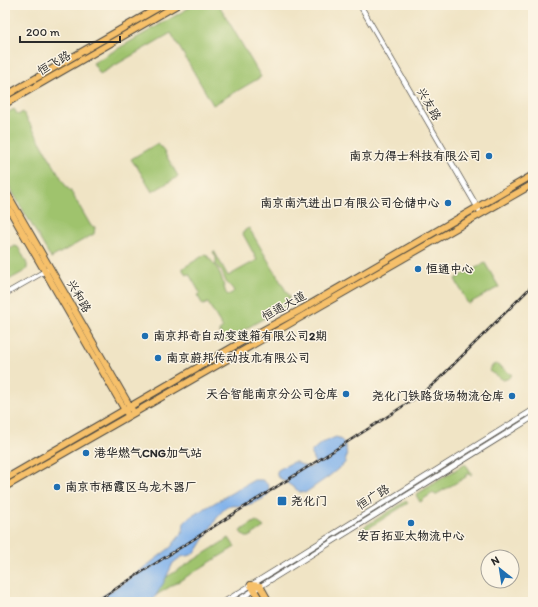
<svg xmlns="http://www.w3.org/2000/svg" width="538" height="607" font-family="Itim,'LXGW WenKai TC',sans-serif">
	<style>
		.green { fill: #9fc36d; stroke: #65774c }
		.water { fill: #7fb1eb; stroke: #556e8b }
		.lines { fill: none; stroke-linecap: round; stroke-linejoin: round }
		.minor-casing { stroke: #494742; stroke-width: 6 }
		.major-casing { stroke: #494742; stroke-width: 8 }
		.minor { stroke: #fff; stroke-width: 4.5 }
		.major { stroke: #f6c06b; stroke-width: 6 }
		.rail-casing { stroke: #2b2b2b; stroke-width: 2.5 }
		.rail { stroke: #fcf5e5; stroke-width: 1; stroke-dasharray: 3; stroke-linecap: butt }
		.poi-dot { fill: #1f6fb2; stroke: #fcf5e5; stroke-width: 1.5 }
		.labels { text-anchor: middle; stroke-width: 3; stroke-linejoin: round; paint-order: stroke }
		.street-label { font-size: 12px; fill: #2b2b2b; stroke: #fcf5e5 }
		.poi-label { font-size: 12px; font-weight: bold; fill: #2b2b2b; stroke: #fcf5e5; text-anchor: start }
	</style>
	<rect width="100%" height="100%" fill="#fcf5e5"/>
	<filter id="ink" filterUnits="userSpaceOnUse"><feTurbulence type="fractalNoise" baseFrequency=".025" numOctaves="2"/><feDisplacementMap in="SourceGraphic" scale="8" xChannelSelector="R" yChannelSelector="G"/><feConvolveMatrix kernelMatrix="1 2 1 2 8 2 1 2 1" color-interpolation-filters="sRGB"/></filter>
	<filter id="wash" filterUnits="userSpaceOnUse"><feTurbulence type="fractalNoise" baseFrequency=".012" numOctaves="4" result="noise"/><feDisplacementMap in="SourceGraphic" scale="16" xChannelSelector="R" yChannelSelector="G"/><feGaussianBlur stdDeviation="0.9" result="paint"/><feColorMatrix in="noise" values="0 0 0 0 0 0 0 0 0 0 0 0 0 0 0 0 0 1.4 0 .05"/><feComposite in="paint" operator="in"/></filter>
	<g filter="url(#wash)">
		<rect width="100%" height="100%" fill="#f0e4c5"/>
		<g class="green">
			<path d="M194,5H219L261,77L213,105L171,33L100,74L93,63Z"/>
			<path d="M14,109L18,115L23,112L67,188L70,190L91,226L95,227L94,234L51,258L5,179V114Z"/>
			<path d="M158,143L160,145L178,176L176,178L152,192L136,165H135L131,159Z"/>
			<path d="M249,228L289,296L290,303L225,341L219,331L223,328L208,303L203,305L197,295L200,293L189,274L186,275L183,270V268L206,254C210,260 215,264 218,270C223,278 223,286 226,293L228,295L232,293L234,291L232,288L226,282L222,272L216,265V257L213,252L214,251L228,276L257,260L243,234L245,230Z"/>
			<path d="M15,246L18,247C20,251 29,264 27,268C27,269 26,270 25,271L5,282V252Z"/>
			<path d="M485,263L499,287L468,304L455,279Z"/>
			<path d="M496,364L512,375L507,379L503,380L489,371L493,365Z"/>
			<path d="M465,464L467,466L472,474L470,475L469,473L466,475V477L435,495L433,493L422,500V501L420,502L416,495L417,494Z"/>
			<path d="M406,501L408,503L361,533L359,530Z"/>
			<path d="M256,521L264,527L249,537H246L243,535L240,531Z"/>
			<path d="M229,538L235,547L145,602H127Z"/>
		</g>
		<g class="water">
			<path d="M336,437C347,440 349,456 344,464L328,477L305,493L300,492L277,476V472L278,470L293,462H296L308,468L313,466L315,463L311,454L312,451L320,444Z"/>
			<path d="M254,480H262C266,482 269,485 269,490C269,500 248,505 240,506C235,506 232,505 227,507C223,509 221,513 218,516L198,549L191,555L181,557L173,563L164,582L152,602H94L132,577L171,547L183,531L184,523L190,517Z"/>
		</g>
	</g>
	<g filter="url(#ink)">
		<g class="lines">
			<defs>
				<g id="minor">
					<path d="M360,5L479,210"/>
					<path d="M5,294L47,270"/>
					<path d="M224,602L533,410"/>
					<path d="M235,602L533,417"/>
				</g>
				<g id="major">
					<path d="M5,96L163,5"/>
					<path d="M5,104L177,5"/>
					<path d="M5,190L132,410"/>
					<path d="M5,202L126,412"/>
					<path d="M5,479L245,340L302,309L533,175"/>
					<path d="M5,487L533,184"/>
					<path d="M251,585L260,586L269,602"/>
					<path d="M251,585L261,602"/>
				</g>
			</defs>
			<use href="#minor" class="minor-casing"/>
			<use href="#major" class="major-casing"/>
			<use href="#minor" class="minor"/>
			<use href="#major" class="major"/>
			<defs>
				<path id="rail" d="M95,602L145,570L382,420L420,395L435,383L533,285"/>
			</defs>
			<use href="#rail" class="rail-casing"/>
			<use href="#rail" class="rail"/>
		</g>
	</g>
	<g class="poi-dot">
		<circle cx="489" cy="156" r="4"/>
		<circle cx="448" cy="203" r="4"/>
		<circle cx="418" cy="269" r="4"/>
		<circle cx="145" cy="336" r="4"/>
		<circle cx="158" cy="358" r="4"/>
		<circle cx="346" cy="394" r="4"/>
		<circle cx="512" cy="396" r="4"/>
		<circle cx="86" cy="453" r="4"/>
		<circle cx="57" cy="487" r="4"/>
		<rect x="277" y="496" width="10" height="10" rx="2"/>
		<circle cx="411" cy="523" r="4"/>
	</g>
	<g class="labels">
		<g class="street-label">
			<text transform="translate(54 63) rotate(-30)" y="4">恒飞路</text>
			<text transform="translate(429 104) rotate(60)" y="4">兴友路</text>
			<text transform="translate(79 296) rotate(60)" y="4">兴和路</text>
			<text transform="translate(284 306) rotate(-29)" y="4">恒通大道</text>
			<text transform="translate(373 497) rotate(-32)" y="4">恒广路</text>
		</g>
		<g class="poi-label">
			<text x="481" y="160" text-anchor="end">南京力得士科技有限公司</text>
			<text x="440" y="207" text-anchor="end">南京南汽进出口有限公司仓储中心</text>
			<text x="426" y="273">恒通中心</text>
			<text x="153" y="340">南京邦奇自动变速箱有限公司2期</text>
			<text x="166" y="362">南京蔚邦传动技术有限公司</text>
			<text x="338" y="398" text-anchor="end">天合智能南京分公司仓库</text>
			<text x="504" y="400" text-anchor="end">尧化门铁路货场物流仓库</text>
			<text x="94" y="457">港华燃气CNG加气站</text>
			<text x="65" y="491">南京市栖霞区乌龙木器厂</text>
			<text x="291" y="505">尧化门</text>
			<text x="411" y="540" text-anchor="middle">安百拓亚太物流中心</text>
		</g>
	</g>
	<rect width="538" height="607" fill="none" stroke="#fcf5e5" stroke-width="20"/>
	<g transform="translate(500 569) rotate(330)"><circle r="19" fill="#fcf5e5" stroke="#a8a49b"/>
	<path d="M0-3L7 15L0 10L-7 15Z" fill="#1f6fb2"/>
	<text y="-6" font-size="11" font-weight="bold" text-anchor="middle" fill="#2b2b2b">N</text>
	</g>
	<path d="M20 36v6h100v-6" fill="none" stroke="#2b2b2b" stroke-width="2"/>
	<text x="26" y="36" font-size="12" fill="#2b2b2b" stroke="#fcf5e5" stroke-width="3" paint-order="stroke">200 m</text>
</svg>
